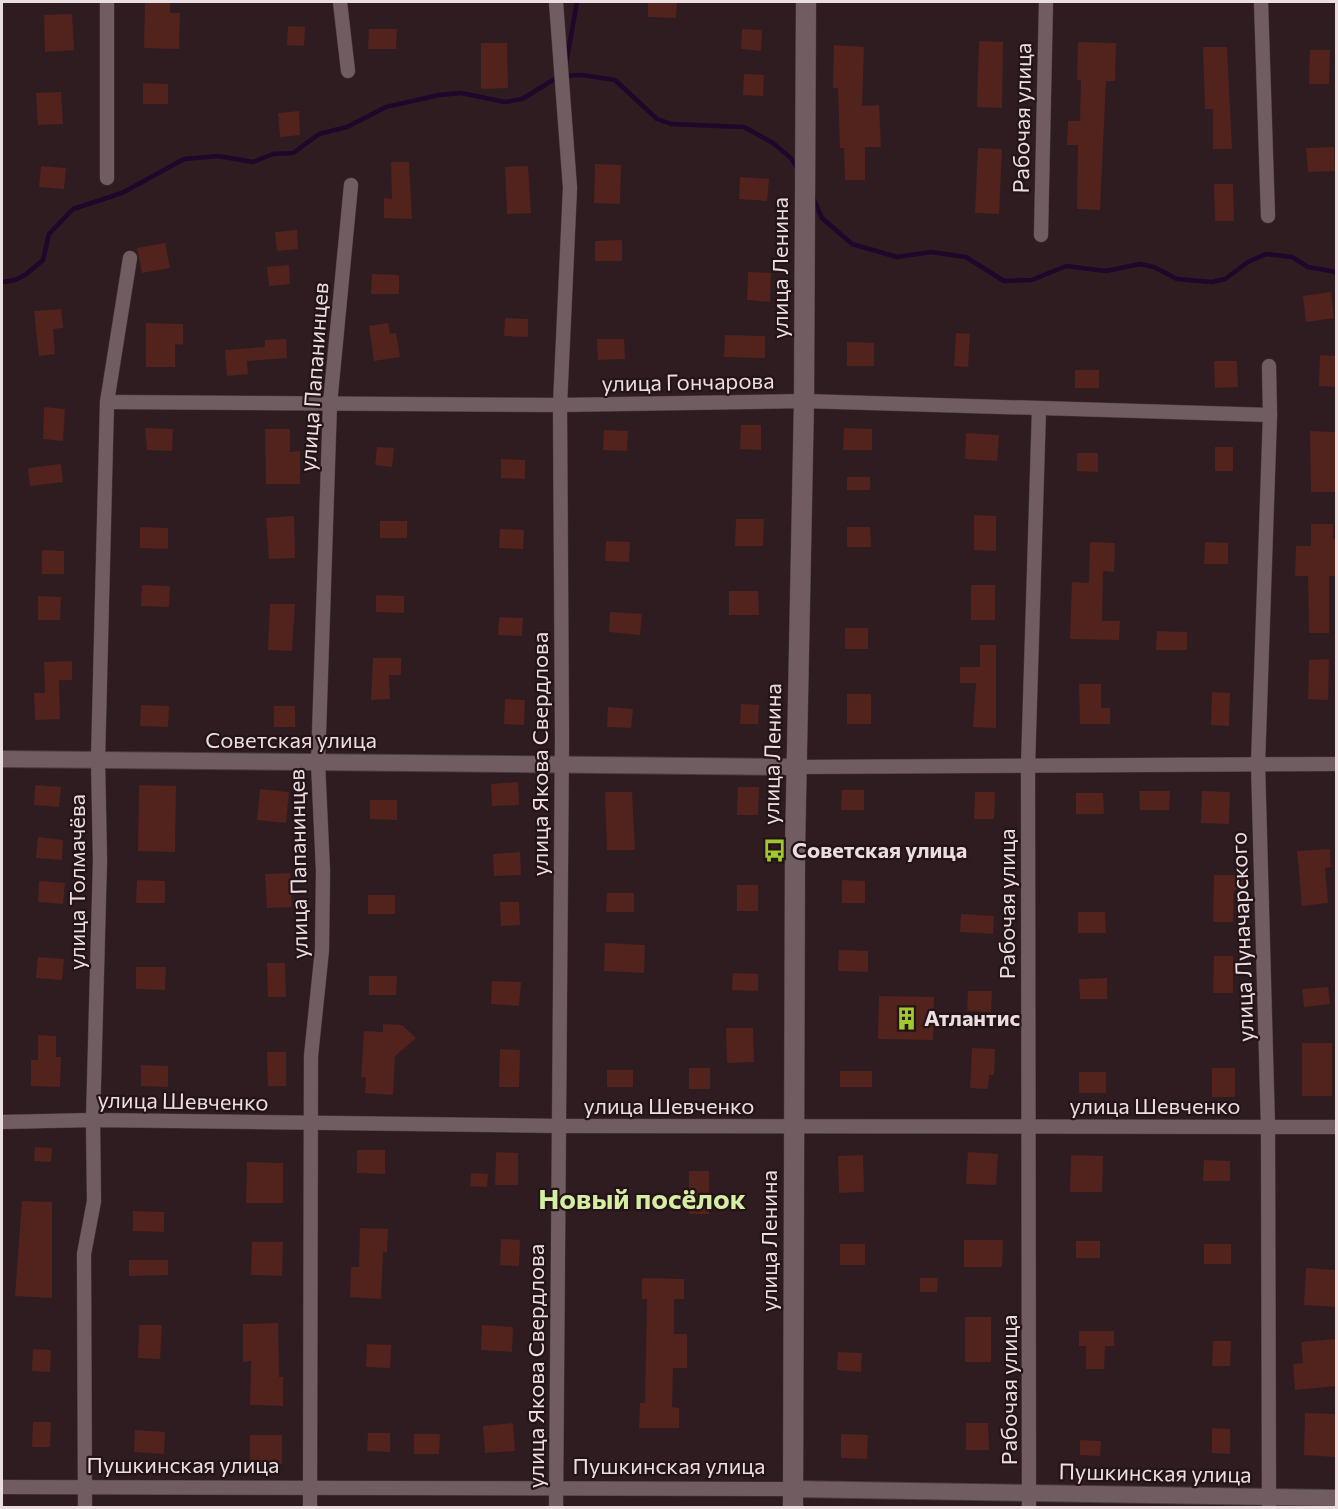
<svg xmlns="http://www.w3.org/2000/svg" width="1338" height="1509" font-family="Commissioner,sans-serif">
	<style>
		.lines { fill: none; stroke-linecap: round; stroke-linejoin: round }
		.stream { stroke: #1f062a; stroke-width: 4.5 }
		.building { fill: #52221d }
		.minor-casing { stroke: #483b3e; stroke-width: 15 }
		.tertiary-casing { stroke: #483b3e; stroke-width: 18 }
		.secondary-casing { stroke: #483b3e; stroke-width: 21 }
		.minor { stroke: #715c61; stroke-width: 14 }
		.tertiary { stroke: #715c61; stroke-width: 16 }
		.secondary { stroke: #715c61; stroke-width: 20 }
		.labels { text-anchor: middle; stroke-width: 4.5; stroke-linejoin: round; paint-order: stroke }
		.street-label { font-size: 22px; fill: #ebdee1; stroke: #241317 }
		.poi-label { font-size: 22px; font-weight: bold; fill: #ebdee1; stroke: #241317; text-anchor: start }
		.district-label { font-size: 28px; font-weight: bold; fill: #d5eea4; stroke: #241317 }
	</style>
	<rect width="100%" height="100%" fill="#2e1c21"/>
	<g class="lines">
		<g class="stream">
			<path d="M566,64L577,2"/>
			<path d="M813,198L822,218L852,244L897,257L931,252L966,257L1004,281L1032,280L1066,266L1106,271L1140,264L1154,267L1177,279L1212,282L1225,279L1248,262L1266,254L1292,257L1308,267L1336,272"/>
			<path d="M2,282L15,280L25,275L43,260L49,234L73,209L122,193L184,159L218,156L253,162L273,154L293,153L319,134L347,127L386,107L439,95L461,93L505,102L522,99L560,76L582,75L615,80L657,119L671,124L744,127L773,143L791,158L798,169"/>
		</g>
	</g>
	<g class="building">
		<path d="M145,2H170V13H180L179,49L144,48Z"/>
		<path d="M648,2H677L676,18L648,17Z"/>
		<path d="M72,14L74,50L45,52L44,15Z"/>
		<path d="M288,26L305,27L304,46L287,45Z"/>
		<path d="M369,29H397L396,49H368Z"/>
		<path d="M742,29L762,30L761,51L741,49Z"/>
		<path d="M979,41L1003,42L1002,108L977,107Z"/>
		<path d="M1078,42L1116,43L1115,81H1106L1100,210L1077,209L1078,145H1067L1068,121H1080L1081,80H1077Z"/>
		<path d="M481,43H507L508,88L481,89Z"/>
		<path d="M834,45L864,47L862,106L879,105L881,147H865V180H845L844,148H840L838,88H833Z"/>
		<path d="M1203,47H1227L1232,149H1213V109H1205Z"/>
		<path d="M1310,50H1330L1329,84H1309Z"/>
		<path d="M744,74L764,75L763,96L743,95Z"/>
		<path d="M143,83L168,84V104H143Z"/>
		<path d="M61,92L63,124L38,125L36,93Z"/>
		<path d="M299,111L300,135L280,137L278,113Z"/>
		<path d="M1334,147L1335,171L1308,172L1306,148Z"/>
		<path d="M978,148L1002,149L999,214L975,213Z"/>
		<path d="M391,162H409L412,219L384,218V198L392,199Z"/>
		<path d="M595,164L621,165L620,204L594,203Z"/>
		<path d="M41,166L66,168L64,189L39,187Z"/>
		<path d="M528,166L531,213L507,214L505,167Z"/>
		<path d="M740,177L769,179L767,201L739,199Z"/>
		<path d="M1214,184H1233L1234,221H1215Z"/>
		<path d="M297,230L298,249L277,251L275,232Z"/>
		<path d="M622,240V261H595V241Z"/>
		<path d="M165,243L170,268L142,273L137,248Z"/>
		<path d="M289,265L290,284L269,286L267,267Z"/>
		<path d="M748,272L771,273L770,302L747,300Z"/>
		<path d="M372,274L399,275V294H371Z"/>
		<path d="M1331,292L1334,318L1306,322L1303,296Z"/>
		<path d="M61,309L63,328L53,329L55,354L39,356L34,311Z"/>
		<path d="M505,318L528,319V337L504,336Z"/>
		<path d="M146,323L183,324V345L175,344V367H146Z"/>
		<path d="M388,323L390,334L396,333L400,357L374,361L369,326Z"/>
		<path d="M956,333L970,334L968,367L954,366Z"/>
		<path d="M725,335L765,336V358L724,357Z"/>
		<path d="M286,339L287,358L247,361L248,374L227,376L225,350L265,347V340Z"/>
		<path d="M597,339H624L625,359L598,360Z"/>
		<path d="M847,342L874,343V366H847Z"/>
		<path d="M1320,355L1336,356V387L1319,386Z"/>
		<path d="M1214,361H1237L1238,387L1215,388Z"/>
		<rect x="1075" y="370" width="24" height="18"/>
		<path d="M44,407L65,409L63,441L43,439Z"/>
		<path d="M741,425H761V450L740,449Z"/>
		<path d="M145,428L173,429L172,451L147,450Z"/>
		<path d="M844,428L872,429V450H843Z"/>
		<path d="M265,429H290V452L300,451V484H266Z"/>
		<path d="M604,430L628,431L627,451L603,450Z"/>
		<path d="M1310,431L1336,432V492H1311Z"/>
		<path d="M966,433L999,435L997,461L965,459Z"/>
		<path d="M377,447L394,448L392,467L375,465Z"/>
		<rect x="1215" y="447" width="18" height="24"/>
		<path d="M1077,453H1098V472L1077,471Z"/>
		<path d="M501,459L525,460V479L501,478Z"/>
		<path d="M61,464L63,482L30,486L28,468Z"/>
		<rect x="847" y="477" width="23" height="13"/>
		<path d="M974,515L996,516V551L974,550Z"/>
		<path d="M294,516L295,558L269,559L266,518Z"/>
		<path d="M736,519H764L763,546H735Z"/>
		<rect x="380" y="521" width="27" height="17"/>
		<path d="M1311,524H1333V539H1336V576H1329V633H1309L1308,576H1295L1296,546H1311Z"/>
		<path d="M140,527L168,528V549L140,548Z"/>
		<path d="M847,527H870L871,547H847Z"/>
		<path d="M500,529L524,530L523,549L499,548Z"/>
		<path d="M606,541L630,542L629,562L605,561Z"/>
		<path d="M1090,542L1115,543L1114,572L1103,571L1102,621H1120L1119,640L1070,639L1072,582L1089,583Z"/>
		<path d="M1205,542L1228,543V564H1204Z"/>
		<path d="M42,550L64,551V574H42Z"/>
		<path d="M142,585L170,586L169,607L141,606Z"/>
		<rect x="971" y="585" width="24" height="35"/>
		<path d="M729,591H758L759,615H729Z"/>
		<path d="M376,595L404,596V613L376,612Z"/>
		<path d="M38,596L61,597L60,620H38Z"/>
		<path d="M270,604H295L292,651L268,650Z"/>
		<path d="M610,612L642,614L640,635L609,632Z"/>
		<path d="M499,617L523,618L522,636L498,635Z"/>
		<rect x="845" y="628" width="23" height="21"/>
		<path d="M1157,631L1187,632V650H1156Z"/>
		<path d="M980,645H996V728L973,727L976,683H960V667H980Z"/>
		<path d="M373,658H401V675H389L390,699L371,700Z"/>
		<path d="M1329,659L1328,700L1308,699L1309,660Z"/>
		<path d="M72,661V680H59L60,719L35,720L34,693H45L44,662Z"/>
		<path d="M1079,684H1101V708H1110V724H1080Z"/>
		<path d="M1212,692L1230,693L1229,726L1211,725Z"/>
		<rect x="847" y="694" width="24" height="30"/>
		<path d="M505,699L525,700L524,725L504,724Z"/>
		<path d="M741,704L759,705L758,724H740Z"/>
		<path d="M141,705L169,706L168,727L140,726Z"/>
		<rect x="274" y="706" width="21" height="21"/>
		<path d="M608,707L633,709L631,728L607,727Z"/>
		<path d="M518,782L519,805L492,806L491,784Z"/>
		<path d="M35,785L61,787L59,807L34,805Z"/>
		<path d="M139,785L176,786L175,852L138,851Z"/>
		<path d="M738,787H759L758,815H737Z"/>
		<path d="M260,789L289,792L286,823L257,820Z"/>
		<path d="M842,790H864V810H841Z"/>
		<path d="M1139,791H1170L1169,810H1140Z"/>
		<path d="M1202,791L1230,792L1229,824L1201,823Z"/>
		<path d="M605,792H632L635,850H607Z"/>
		<path d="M975,792H995L994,819H974Z"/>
		<path d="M1076,793H1103L1104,814H1076Z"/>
		<path d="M370,800H397V820L370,819Z"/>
		<path d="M38,837L63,840L62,860L36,858Z"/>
		<path d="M1330,849L1331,867L1325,868L1328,903L1302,906L1297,851Z"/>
		<path d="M520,852L521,875L494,876L493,854Z"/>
		<path d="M290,873L292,907L267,908L265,874Z"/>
		<path d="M1214,875H1243L1242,890H1234L1233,922H1213Z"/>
		<path d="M137,880L165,881V903H136Z"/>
		<path d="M842,880L865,881V903H842Z"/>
		<path d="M39,881L65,883L63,904L38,902Z"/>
		<rect x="737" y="885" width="21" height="26"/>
		<path d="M607,893H634V912H606Z"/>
		<rect x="368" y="895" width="27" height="19"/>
		<path d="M500,902H519L520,925L501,926Z"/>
		<path d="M1078,912H1105L1106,933H1078Z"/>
		<path d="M961,914L994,916L993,934L960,932Z"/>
		<path d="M605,943L645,945L644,973L604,971Z"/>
		<path d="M839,950L868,951V972L838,971Z"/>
		<path d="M1214,956H1233V993H1213Z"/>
		<path d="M38,957L64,959L62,980L36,978Z"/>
		<path d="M267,963H285L286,997H268Z"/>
		<path d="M136,967H166L165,990L136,989Z"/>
		<path d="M733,973L758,974V991L732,990Z"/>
		<path d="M369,976H397L396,995H369Z"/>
		<path d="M1107,978V999H1080L1079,979Z"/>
		<path d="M492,981L521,982L519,1006L491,1004Z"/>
		<path d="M1328,987L1330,1004L1304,1007L1302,989Z"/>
		<path d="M968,991H992L991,1012L967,1011Z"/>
		<path d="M879,996L934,997L933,1040L878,1039Z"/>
		<path d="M383,1024L402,1025L416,1038L395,1056L393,1095L365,1093L366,1078L361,1077L364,1031L383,1032Z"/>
		<path d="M726,1028H753L754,1062L727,1063Z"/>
		<path d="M38,1035L56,1036V1057H61L60,1087L31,1086V1060H38Z"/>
		<rect x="1302" y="1043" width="30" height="53"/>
		<path d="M972,1048L995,1049L994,1075H989L988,1089L970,1088Z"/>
		<path d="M500,1049L520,1050L519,1087H499Z"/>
		<path d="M267,1052H286V1086H268Z"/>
		<path d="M141,1065L168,1066V1087L141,1086Z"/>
		<rect x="689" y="1068" width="21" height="21"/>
		<rect x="1212" y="1068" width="23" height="29"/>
		<rect x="607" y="1070" width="26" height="17"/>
		<rect x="840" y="1071" width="32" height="16"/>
		<rect x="1079" y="1072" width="27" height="21"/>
		<path d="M35,1147L52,1148L51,1162L34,1161Z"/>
		<path d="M357,1150H385V1174L357,1173Z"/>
		<path d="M496,1152L518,1153V1185H495Z"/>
		<path d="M968,1152L998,1154L996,1185L966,1184Z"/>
		<path d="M863,1155L864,1192L839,1193L838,1156Z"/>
		<path d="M1071,1155L1103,1156L1102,1192H1070Z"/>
		<path d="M1204,1160L1230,1161V1181H1203Z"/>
		<path d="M247,1162L283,1163V1203H246Z"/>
		<rect x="689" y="1171" width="20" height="43"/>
		<path d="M471,1173L488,1174L487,1187L470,1186Z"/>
		<path d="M22,1201L52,1202V1298L15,1296Z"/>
		<path d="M133,1211L164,1212V1232L133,1231Z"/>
		<path d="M360,1228L388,1229L387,1252H383L381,1299L350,1297L351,1267H359Z"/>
		<path d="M501,1239L520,1240L519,1266L500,1265Z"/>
		<path d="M964,1240H1003L1002,1267H964Z"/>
		<rect x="1076" y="1241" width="24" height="17"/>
		<path d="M252,1242H283L282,1276L251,1275Z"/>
		<rect x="840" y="1244" width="25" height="21"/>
		<rect x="1204" y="1244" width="27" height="20"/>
		<path d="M129,1260H168V1275L129,1276Z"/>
		<path d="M1306,1268L1336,1270V1307L1304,1305Z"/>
		<path d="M642,1278L684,1279V1299H674V1334H687V1368H673L672,1407L679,1408V1428H639L640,1403H645L647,1299H642Z"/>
		<path d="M920,1278H938L937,1292H920Z"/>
		<rect x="965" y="1317" width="26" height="45"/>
		<path d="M278,1323L279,1377H283V1406L250,1405L251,1361L243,1362V1324Z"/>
		<path d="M139,1325H162L160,1359L138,1358Z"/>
		<path d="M482,1325L513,1327L512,1352L481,1350Z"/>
		<path d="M1079,1331H1114V1346H1105L1104,1369H1086V1346H1079Z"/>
		<path d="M1336,1339V1386L1295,1390L1293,1364L1303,1363L1301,1342Z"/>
		<path d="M1213,1341H1231L1230,1366H1212Z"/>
		<path d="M367,1344L391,1345L390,1368L366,1367Z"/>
		<path d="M33,1349L51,1350L50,1372L32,1371Z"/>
		<path d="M838,1352L862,1353L861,1372L837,1370Z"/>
		<path d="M1305,1413L1336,1414L1335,1457L1304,1455Z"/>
		<path d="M33,1422H51L50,1447H32Z"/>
		<path d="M513,1423L515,1451L485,1453L483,1426Z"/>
		<path d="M966,1423H988L989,1450H966Z"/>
		<path d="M1212,1428L1230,1429V1454L1212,1453Z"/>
		<path d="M135,1430L165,1432L164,1454L134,1452Z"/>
		<path d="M368,1433H390V1452L367,1451Z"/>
		<path d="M414,1434H440L439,1454H414Z"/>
		<path d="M841,1434L868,1435L867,1459L841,1458Z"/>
		<rect x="250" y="1435" width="32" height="29"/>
		<path d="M1080,1440L1101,1441L1100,1456L1080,1455Z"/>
	</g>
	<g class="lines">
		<defs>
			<g id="minor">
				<path d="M340,2L348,71"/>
				<path d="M1261,2L1268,216"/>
				<path d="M107,178V2"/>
				<path d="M1041,235L1046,2"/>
				<path d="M1269,366L1270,415L1258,764L1268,1127L1269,1508"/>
				<path d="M107,402L560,405L804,401L1270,415"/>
				<path d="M796,767L1336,764"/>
				<path d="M2,1122L93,1120L559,1126L1336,1127"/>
				<path d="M2,1487L793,1489"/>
				<path d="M85,1508L84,1254L94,1201L93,1120L100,860L98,760L107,402L130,258"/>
				<path d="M310,1508L311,1056L322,950L323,871L318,763L330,404L351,185"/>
				<path d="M556,1508L562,738L560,405L570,188L556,2"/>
				<path d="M1029,1508L1028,766L1039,409"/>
			</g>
			<g id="tertiary">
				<path d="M2,759L796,767"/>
				<path d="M793,1489L1336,1498"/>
			</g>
			<path id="secondary" d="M793,1508L795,850L804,401L806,2"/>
		</defs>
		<use href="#minor" class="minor-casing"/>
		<use href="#tertiary" class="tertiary-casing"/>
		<use href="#secondary" class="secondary-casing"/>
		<use href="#minor" class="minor"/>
		<use href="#tertiary" class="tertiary"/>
		<use href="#secondary" class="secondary"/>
	</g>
	<defs>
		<symbol id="bus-bare" viewBox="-9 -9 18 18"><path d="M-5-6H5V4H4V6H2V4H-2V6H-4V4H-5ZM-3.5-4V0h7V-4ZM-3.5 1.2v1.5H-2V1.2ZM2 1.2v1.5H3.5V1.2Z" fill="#a0c92b" stroke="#241317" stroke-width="2.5" paint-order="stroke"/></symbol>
		<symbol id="building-bare" viewBox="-9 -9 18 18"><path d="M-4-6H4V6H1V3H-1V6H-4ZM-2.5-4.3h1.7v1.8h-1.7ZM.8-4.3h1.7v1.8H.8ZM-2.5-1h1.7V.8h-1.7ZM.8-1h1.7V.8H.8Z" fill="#a0c92b" stroke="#241317" stroke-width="2.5" paint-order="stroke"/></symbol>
	</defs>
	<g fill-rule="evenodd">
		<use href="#bus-bare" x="758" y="834" width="33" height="33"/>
		<use href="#building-bare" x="890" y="1002" width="33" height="33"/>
	</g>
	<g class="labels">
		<g class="street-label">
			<text transform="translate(1022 118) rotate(-89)" y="8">Рабочая улица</text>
			<text transform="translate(780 268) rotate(-90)" y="8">улица Ленина</text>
			<text transform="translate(314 377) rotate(-86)" y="8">улица Папанинцев</text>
			<text transform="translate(688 382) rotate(-1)" y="8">улица Гончарова</text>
			<text x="291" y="748">Советская улица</text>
			<text transform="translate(540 754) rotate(-90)" y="8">улица Якова Свердлова</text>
			<text transform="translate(772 754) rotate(-89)" y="8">улица Ленина</text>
			<text transform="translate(298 864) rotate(-91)" y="8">улица Папанинцев</text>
			<text transform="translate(77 882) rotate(-90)" y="8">улица Толмачёва</text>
			<text transform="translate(1007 904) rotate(-90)" y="8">Рабочая улица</text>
			<text transform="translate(1242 937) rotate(-92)" y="8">улица Луначарского</text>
			<text transform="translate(183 1101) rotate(1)" y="8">улица Шевченко</text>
			<text x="669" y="1114">улица Шевченко</text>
			<text x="1155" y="1114">улица Шевченко</text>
			<text transform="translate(769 1241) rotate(-90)" y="8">улица Ленина</text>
			<text transform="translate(536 1366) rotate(-90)" y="8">улица Якова Свердлова</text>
			<text transform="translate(1009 1390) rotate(-90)" y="8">Рабочая улица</text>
			<text x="183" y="1473">Пушкинская улица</text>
			<text x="669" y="1474">Пушкинская улица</text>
			<text transform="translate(1155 1473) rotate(1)" y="8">Пушкинская улица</text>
		</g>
		<g class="poi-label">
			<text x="792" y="858">Советская улица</text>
			<text x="924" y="1026">Атлантис</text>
		</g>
		<g class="district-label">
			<text x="642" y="1209">Новый посёлок</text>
		</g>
	</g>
	<rect width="1338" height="1509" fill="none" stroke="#ebdee1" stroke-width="6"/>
</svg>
